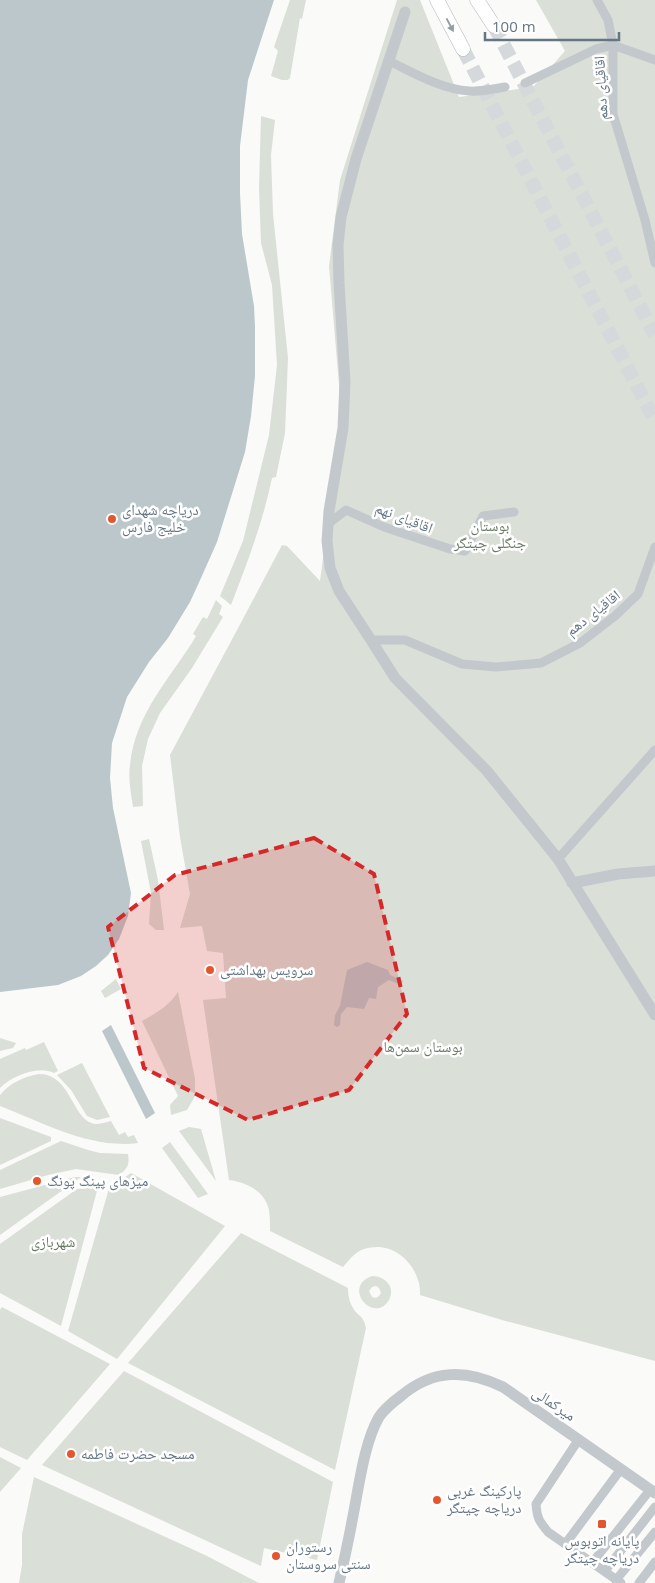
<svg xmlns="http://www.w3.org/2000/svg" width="655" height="1583" font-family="'Open Sans','Noto Naskh Arabic',sans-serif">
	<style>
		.green { fill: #dadfd7; fill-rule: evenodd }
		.water { fill: #bbc7cb }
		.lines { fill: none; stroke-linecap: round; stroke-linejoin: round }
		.trunk-tunnel { stroke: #d5d9db; stroke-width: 14; stroke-dasharray: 14 7; stroke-linecap: butt }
		.trunk-casing { stroke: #b4b9bd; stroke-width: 15 }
		.minor { stroke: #c3c8cc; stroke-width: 9 }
		.tertiary { stroke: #c3c8cc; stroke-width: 11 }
		.trunk { stroke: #fff; stroke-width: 14 }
		.oneway { fill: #939fa8 }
		.marked { fill: #d62828; fill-opacity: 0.2; stroke: #d62828; stroke-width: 4; stroke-dasharray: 10 6; stroke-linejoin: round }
		.poi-dot { fill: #e4572e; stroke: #fff; stroke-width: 2 }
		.labels { text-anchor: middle; stroke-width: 5; stroke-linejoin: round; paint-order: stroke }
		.street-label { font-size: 15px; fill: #657683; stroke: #fff }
		.poi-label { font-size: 15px; fill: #657683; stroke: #fff; text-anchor: start }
		.park-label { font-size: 15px; fill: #687a64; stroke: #fff }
	</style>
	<rect width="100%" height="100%" fill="#fafaf8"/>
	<g class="green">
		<path d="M290,0H306L302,19L300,18L290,78L288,80H282L271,76L278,51L274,47Z"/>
		<path d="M397,0H420L459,97L533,87L565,51L536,0H655V1361L502,1320L420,1295C420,1291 420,1285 418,1280C411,1257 388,1241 364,1249C355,1252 349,1260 343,1267L270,1231C270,1224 270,1217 269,1210C265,1191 246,1182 229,1180L203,1000L226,998L223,953L207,951L202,926L180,928L190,894L180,837L170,755L236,632L282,545L287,546L320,581L340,428L339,385L329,266L340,180Z"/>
		<path d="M261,116L275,120L271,155L273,214L288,358L285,433L276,477L272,478C263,522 247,563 231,605L220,596L243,541L269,435L277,365L272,285L261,243L259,188Z"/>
		<path d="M216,600L222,606L219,614L223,617L192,668L160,713L148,739L142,766L143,806L133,807C131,793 128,779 130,765C135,716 166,683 192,643L196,636L193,634L203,617L207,619Z"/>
		<path d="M149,839L158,880L164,930H156L149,924L151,893L141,841Z"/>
		<path d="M116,979L121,989L105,998L101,991Z"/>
		<path d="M178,992L195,1079V1096L187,1110L171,1115L170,1105L178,1096L142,1021C156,1013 169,1006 178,992Z"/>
		<path d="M0,1038L16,1043L13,1048L0,1051Z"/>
		<path d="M44,1042L58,1071L54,1073C38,1065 12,1076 0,1088V1059L25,1048L26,1050Z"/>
		<path d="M82,1063L110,1117L97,1120L87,1116L71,1090L57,1075Z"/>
		<path d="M39,1074C72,1074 72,1122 96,1124C100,1124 106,1122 111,1121L119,1135L125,1132L128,1137L134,1135L138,1143C90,1149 44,1123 0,1106V1095C10,1083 23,1077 39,1074Z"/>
		<path d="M0,1118L51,1137V1141L0,1165Z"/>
		<path d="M189,1127L201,1129L216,1181L179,1131Z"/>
		<path d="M61,1141L88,1150L100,1153L128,1154C130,1165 127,1169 119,1175L76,1169L48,1175L0,1189V1170Z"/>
		<path d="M170,1142L208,1194L198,1198L162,1148Z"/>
		<path d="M131,1173L225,1226L117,1359L68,1331L110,1185L120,1181Z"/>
		<path d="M75,1177H81L0,1235V1197Z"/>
		<path d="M98,1187L61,1326L0,1293V1244L77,1189Z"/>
		<path d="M241,1233L348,1288C348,1295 349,1301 353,1308C359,1318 363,1314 366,1328L335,1470L128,1363Z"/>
		<path d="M372,1276C385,1276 396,1287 389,1300C374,1325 341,1287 372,1276ZM376,1286L379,1288L381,1293C379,1297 376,1299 372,1297L369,1291L372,1287Z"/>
		<path d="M2,1307L110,1364L27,1460L0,1447V1310Z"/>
		<path d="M124,1371L333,1482L317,1560L264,1548L261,1566L42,1465Z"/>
		<path d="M0,1457L21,1468L0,1492Z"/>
		<path d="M34,1477L205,1555L259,1583H19L22,1565V1534Z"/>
	</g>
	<g class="water">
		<path d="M0,0H274L248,80L240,146V193L242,234L254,306L255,327V376L251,416L245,452L217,542L201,578L190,602L168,638L149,662L127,697L112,743L110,778L113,808L131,893L128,916L119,939L108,955L96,966L81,976L58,985L0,992Z"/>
		<path d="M367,962L388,970L390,975L403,981L401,985L389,980L378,987L376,999L369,998L364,1009L347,1007L341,1014L340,1025L337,1027L334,1025L335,1015L340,1006L347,970Z"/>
		<path d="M111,1025L155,1113L146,1119L102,1031Z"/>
	</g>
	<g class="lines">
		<g class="trunk-tunnel">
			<path d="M494,26L655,335"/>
			<path d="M463,49L655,421"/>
		</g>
		<defs>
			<g id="trunk">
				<path d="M437,0L463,49"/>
				<path d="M477,0L494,26"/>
			</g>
		</defs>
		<use href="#trunk" class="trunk-casing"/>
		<g class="minor">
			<path d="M597,0L608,20L613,45V114L645,220L655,263"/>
			<path d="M389,61C414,73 441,89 469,91C481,92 493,89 505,87"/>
			<path d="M525,83L596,49L613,45L655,60"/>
			<path d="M328,524L346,510L384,527L450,549L465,551L483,516L514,512"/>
			<path d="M371,640H405L462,664L496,667L541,663L580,643L615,616L638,594L655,547"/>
			<path d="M558,859L655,750"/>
			<path d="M579,1439L536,1504C537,1518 539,1521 548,1532L621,1583"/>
			<path d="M566,1543L621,1469"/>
			<path d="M592,1563L650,1490"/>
			<path d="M605,1571L655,1507"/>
			<path d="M616,1580L655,1532"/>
			<path d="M639,1583L655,1562"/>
		</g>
		<g class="tertiary">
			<path d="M405,12L356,159L341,217L338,245L339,283L345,382L343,428L329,511L327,541L330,568L339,591L371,640L395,678L487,771L558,859L655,1015"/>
			<path d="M572,883L618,874L655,871"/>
			<path d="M339,1583C344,1561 349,1538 353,1516C359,1486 364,1443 379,1417C385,1408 393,1402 401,1396C433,1369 466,1369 503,1387L655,1493"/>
		</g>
		<use href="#trunk" class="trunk"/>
	</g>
	<defs><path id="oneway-solid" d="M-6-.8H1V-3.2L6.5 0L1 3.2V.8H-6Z" transform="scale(1.25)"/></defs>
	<use class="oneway" href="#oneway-solid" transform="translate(450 25) rotate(62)"/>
	<path class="marked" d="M314,838L374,874L407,1014L349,1090L248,1120L144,1068L108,927L175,875Z"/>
	<g class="poi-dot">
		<circle cx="112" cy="519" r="5"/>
		<circle cx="210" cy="970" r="5"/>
		<circle cx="37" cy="1181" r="5"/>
		<circle cx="71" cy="1454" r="5"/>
		<circle cx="437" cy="1500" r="5"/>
		<rect x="597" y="1519" width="10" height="10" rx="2.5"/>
		<circle cx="276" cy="1556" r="5"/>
	</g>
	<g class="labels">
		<g class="street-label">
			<text transform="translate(601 88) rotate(-93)" y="5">اقاقیای دهم</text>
			<text transform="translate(404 518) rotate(21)" y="5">اقاقیای نهم</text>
			<text transform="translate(593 613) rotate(-38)" y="5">اقاقیای دهم</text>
			<text transform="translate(554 1404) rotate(34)" y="5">میرکمالی</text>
		</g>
		<g class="poi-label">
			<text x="122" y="515">دریاچه شهدای<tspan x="122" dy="17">خلیج فارس</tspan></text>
			<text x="220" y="975">سرویس بهداشتی</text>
			<text x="47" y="1186">میزهای پینگ پونگ</text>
			<text x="81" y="1459">مسجد حضرت فاطمه</text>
			<text x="447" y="1496">پارکینگ غربی<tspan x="447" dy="17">دریاچه چیتگر</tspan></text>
			<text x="602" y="1546" text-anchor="middle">پایانه اتوبوس<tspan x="602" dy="17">دریاچه چیتگر</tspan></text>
			<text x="286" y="1552">رستوران<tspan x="286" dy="17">سنتی سروستان</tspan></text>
		</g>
		<g class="park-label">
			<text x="490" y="531">بوستان<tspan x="490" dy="17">جنگلی چیتگر</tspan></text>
			<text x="423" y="1052">بوستان سمن‌ها</text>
			<text x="53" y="1247">شهربازی</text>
		</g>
	</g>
	<path d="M485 32v8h134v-8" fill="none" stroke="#657683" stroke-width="2.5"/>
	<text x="492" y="32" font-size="15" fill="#657683" stroke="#ffffff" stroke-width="4" paint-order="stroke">100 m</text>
</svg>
